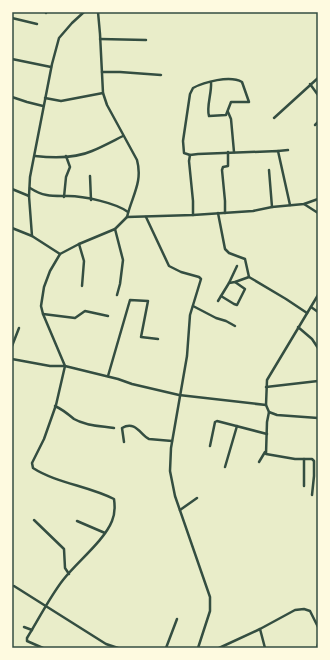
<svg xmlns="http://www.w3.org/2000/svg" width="330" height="660" font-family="'Open Sans',sans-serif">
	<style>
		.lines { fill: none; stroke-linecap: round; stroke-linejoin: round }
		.minor { stroke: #344e41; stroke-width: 2.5 }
		.neatline { fill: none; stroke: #344e41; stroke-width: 1.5 }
	</style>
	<rect width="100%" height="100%" fill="#e9edc9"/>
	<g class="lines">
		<g class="minor">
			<path d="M46,12V13"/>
			<path d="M98,12L100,34L103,93L107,105L137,160C143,182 132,196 127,217L193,215L253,211L272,207L304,204L318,199"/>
			<path d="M12,18L37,24"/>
			<path d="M100,39L146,40"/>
			<path d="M12,59L51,67"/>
			<path d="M102,72H120L161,75"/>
			<path d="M310,84L318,95"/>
			<path d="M12,97L27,102L43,106"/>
			<path d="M45,98L61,101L103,93"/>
			<path d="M228,112L231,119L234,152"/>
			<path d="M274,118L318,78"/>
			<path d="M315,125L318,122"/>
			<path d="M278,151L288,150"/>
			<path d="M190,155L184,153L183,141L190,94L193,88C204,82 230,75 242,82L249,102H231L226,115L209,116C206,107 212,93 211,82"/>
			<path d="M35,156C53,158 74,159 92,151C102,147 113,141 123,136"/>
			<path d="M269,170L272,207"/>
			<path d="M90,176L91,200"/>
			<path d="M30,188C44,197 52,196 68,196C84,196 116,203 128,212"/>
			<path d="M12,189L29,196"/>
			<path d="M64,197L66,177L70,167L66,156"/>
			<path d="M304,204L318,213"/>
			<path d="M218,213L225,249L229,253L245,259L249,277L286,299L307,313"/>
			<path d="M225,213V201L222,170L223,167L228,166V152"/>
			<path d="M193,215V201L189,161L190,155L198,154L278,151L290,205"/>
			<path d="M146,217L169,266L181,272L199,277L201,279L190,315L187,356L171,448L170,471L175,496L210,597V611L198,648"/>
			<path d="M12,228L32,236L60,254"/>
			<path d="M115,229L123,260L120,284L117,295"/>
			<path d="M32,236L29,196L30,177L52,64L59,38L72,23L84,12"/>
			<path d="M79,244L84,261L82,286"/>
			<path d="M229,283L237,266"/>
			<path d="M221,296L234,304L237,305L245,289L235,282"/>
			<path d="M218,301L229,283L235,282L249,277"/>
			<path d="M193,306L216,318L226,321L235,326"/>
			<path d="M311,307L318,312"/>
			<path d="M43,314L75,318L85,311L108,316"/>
			<path d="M298,327L312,339L318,348"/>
			<path d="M12,346L19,328"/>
			<path d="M12,359L50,366H65L118,379L132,384L179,395L266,405L269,412L277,415L318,418"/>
			<path d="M108,376L130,300L148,301L141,337L158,339"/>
			<path d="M266,387L318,381"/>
			<path d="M266,405L267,380L318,295"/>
			<path d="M55,406C62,409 68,414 74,419C86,426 101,426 114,428"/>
			<path d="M269,412L267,422L266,454L295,459H312L314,461V476L312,495"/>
			<path d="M124,442L122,428C136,420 141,436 149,439L172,441"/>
			<path d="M210,446L215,422L217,421L267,434"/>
			<path d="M259,462L265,452"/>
			<path d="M225,467L237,426"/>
			<path d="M304,486V459"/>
			<path d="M180,510L197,498"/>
			<path d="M34,520L64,549L65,568L69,574"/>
			<path d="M77,521L105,533"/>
			<path d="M14,586L106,644L118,648"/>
			<path d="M24,627L32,630"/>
			<path d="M260,629L265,648"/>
			<path d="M43,648L27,641V638C39,619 49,598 63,580C77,562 104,541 112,521C115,514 115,506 114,499C89,486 56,483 33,468L32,463L44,439L56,405L65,366L43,314L41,306L44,287L50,271L60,254L79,244L115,229L127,217"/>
			<path d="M166,648L177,619"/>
			<path d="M219,648L260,629L295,610L304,609L310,611L318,627"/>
			<path d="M317,648L318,644"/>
		</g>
	</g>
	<rect width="330" height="660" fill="none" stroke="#fefae0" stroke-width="26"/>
	<rect x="13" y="13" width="304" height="634" class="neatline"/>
</svg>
